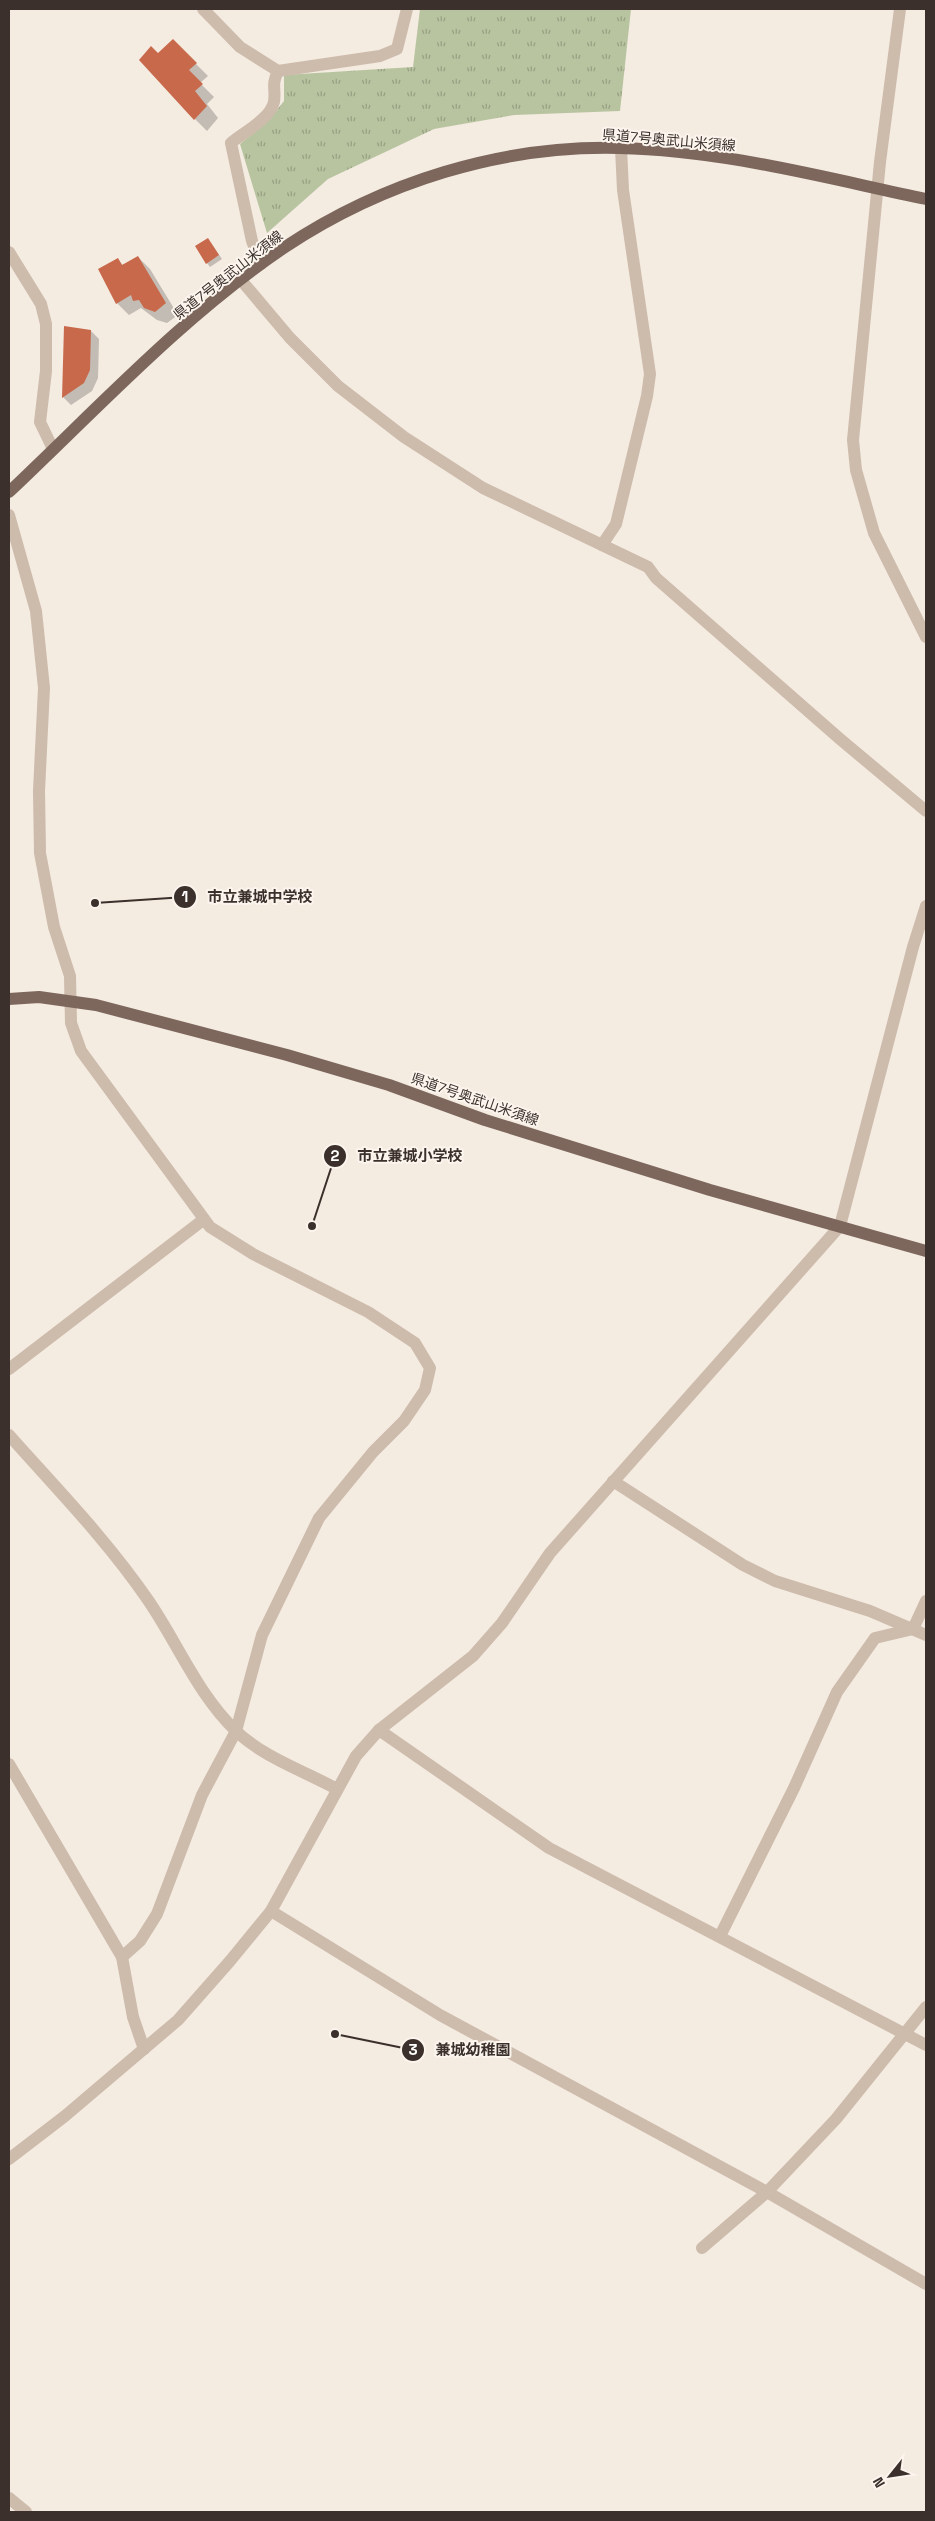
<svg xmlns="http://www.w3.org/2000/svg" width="935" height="2521" font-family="'Space Grotesk','Noto Sans JP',sans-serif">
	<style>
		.grass { fill: url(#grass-tufts) }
		.shadow { fill: #0003 }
		.building { fill: #c8694b }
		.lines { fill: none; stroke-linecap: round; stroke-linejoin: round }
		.minor { stroke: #cdbbac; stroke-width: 12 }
		.tertiary { stroke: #cdbbac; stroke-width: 12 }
		.primary { stroke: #7d675c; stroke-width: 12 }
		.labels { text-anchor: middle; stroke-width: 4; stroke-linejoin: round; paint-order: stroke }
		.street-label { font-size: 14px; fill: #3b302b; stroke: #fbf5ee }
		.leader { fill: none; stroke: #3b302b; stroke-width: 2 }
		.callout-dot { fill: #3b302b; stroke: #fbf5ee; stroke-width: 2 }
		.mark-label { font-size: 15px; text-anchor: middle; font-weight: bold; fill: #fff }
		.callout-label { font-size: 15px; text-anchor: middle; font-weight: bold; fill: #3b302b; stroke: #fbf5ee; stroke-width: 4; stroke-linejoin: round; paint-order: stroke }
	</style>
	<defs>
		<pattern id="grass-tufts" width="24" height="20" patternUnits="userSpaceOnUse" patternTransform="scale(1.25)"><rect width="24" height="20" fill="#b8c4a0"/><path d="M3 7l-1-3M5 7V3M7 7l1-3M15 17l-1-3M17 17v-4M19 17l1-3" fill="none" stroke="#97a083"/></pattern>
	</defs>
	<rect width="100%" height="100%" fill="#f4ebe1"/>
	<path class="grass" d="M420,9H631L620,111L514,115L434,129L328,179L267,233L240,144L269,120L284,101V75L413,67Z"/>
	<g class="shadow">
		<path d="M173,41L208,76L200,83L214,97L207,104L218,118L207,131L195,119L158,55Z"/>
		<path d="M211,243L222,259L210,267L207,263Z"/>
		<path d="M138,257L150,269L178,315L167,323L157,320L141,308L129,315L117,303V259L123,265Z"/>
		<path d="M91,331L99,339L98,378L92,391L71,405L63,397Z"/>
	</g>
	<g class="building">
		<path d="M173,39L197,63L189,70L203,84L195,91L207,106L194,120L139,60L151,46L158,53Z"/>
		<path d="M208,238L219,255L206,264L195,246Z"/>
		<path d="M138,256L166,303L155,312L144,308L139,300L133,301L131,295L116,304L98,269L118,258L122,265Z"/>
		<path d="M64,326L91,330L90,370L84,383L62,398Z"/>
	</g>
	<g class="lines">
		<g class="minor">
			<path d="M203,9L240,47L278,71C271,86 276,88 274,102C270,119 244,132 231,143L252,241L261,264"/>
			<path d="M278,71L380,56L397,49L407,9"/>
			<path d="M9,252L41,304L46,324V371L40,422L53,449"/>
			<path d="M241,280L290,338L338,386L404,437L483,488L648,567L656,578L840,739L926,811"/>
			<path d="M9,515L36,611L44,688L39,791L40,853L54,927L70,976L71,1023L81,1051L210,1227L253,1254L368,1312L415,1343L430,1368L425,1390L404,1421L373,1452L319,1518L262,1635L236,1731L202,1795L157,1914L140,1941L122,1957"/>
			<path d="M602,545L616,524L647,396L650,374L623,190L621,148"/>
			<path d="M9,1369L203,1220"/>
			<path d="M9,1435C56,1488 107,1540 148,1600C177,1642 198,1695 236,1731C263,1757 304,1771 337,1789"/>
			<path d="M613,1481L743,1565L775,1581L870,1611L926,1635"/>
			<path d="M913,1629L926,1601"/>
			<path d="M379,1730L549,1848L926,2045"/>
			<path d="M9,1764L122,1957L133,2017L144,2049"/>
			<path d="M271,1911L440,2015L767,2192L926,2284"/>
			<path d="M720,1936L794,1788L837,1692L875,1638L913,1629"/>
			<path d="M702,2248L767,2192L836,2119L926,2007"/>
			<path d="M9,2498L26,2512"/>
		</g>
		<g class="tertiary">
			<path d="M900,9L880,162L853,440L856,470L874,533L926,637"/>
			<path d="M9,2159L65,2116L178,2020L230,1961L271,1911L356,1756L379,1730L473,1656L502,1623L550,1553L840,1226L913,947L926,906"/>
		</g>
		<g class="primary">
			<path d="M9,492C97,409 184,315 285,247C383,182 501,145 619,148C723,150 825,178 926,199"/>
			<path d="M9,999L39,997L96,1005L287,1055L389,1085L485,1120L710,1190L926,1251"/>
		</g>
	</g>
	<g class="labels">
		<g class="street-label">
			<text transform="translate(669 140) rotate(5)" y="5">県道7号奥武山米須線</text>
			<text transform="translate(228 275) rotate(-38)" y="5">県道7号奥武山米須線</text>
			<text transform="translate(475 1099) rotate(19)" y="5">県道7号奥武山米須線</text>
		</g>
	</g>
	<path class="leader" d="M95 903L185 897M312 1226L335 1156M335 2034L413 2050"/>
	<g class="callout-dot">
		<circle cx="95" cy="903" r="5"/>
		<circle cx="312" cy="1226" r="5"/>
		<circle cx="335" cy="2034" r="5"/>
		<circle cx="185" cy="897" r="12"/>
		<circle cx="335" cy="1156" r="12"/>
		<circle cx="413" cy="2050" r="12"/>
	</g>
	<g class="mark-label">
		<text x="185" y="902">1</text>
		<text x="335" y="1161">2</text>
		<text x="413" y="2055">3</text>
	</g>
	<g class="callout-label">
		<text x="260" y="902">市立兼城中学校</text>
		<text x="410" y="1161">市立兼城小学校</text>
		<text x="473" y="2055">兼城幼稚園</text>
	</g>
	<rect width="935" height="2521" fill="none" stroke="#3b302b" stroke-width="20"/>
	<g transform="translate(890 2476) rotate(240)" stroke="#fbf5ee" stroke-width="4" paint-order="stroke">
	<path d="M0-4L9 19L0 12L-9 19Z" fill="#3b302b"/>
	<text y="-8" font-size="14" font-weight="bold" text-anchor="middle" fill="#3b302b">N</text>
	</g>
</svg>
